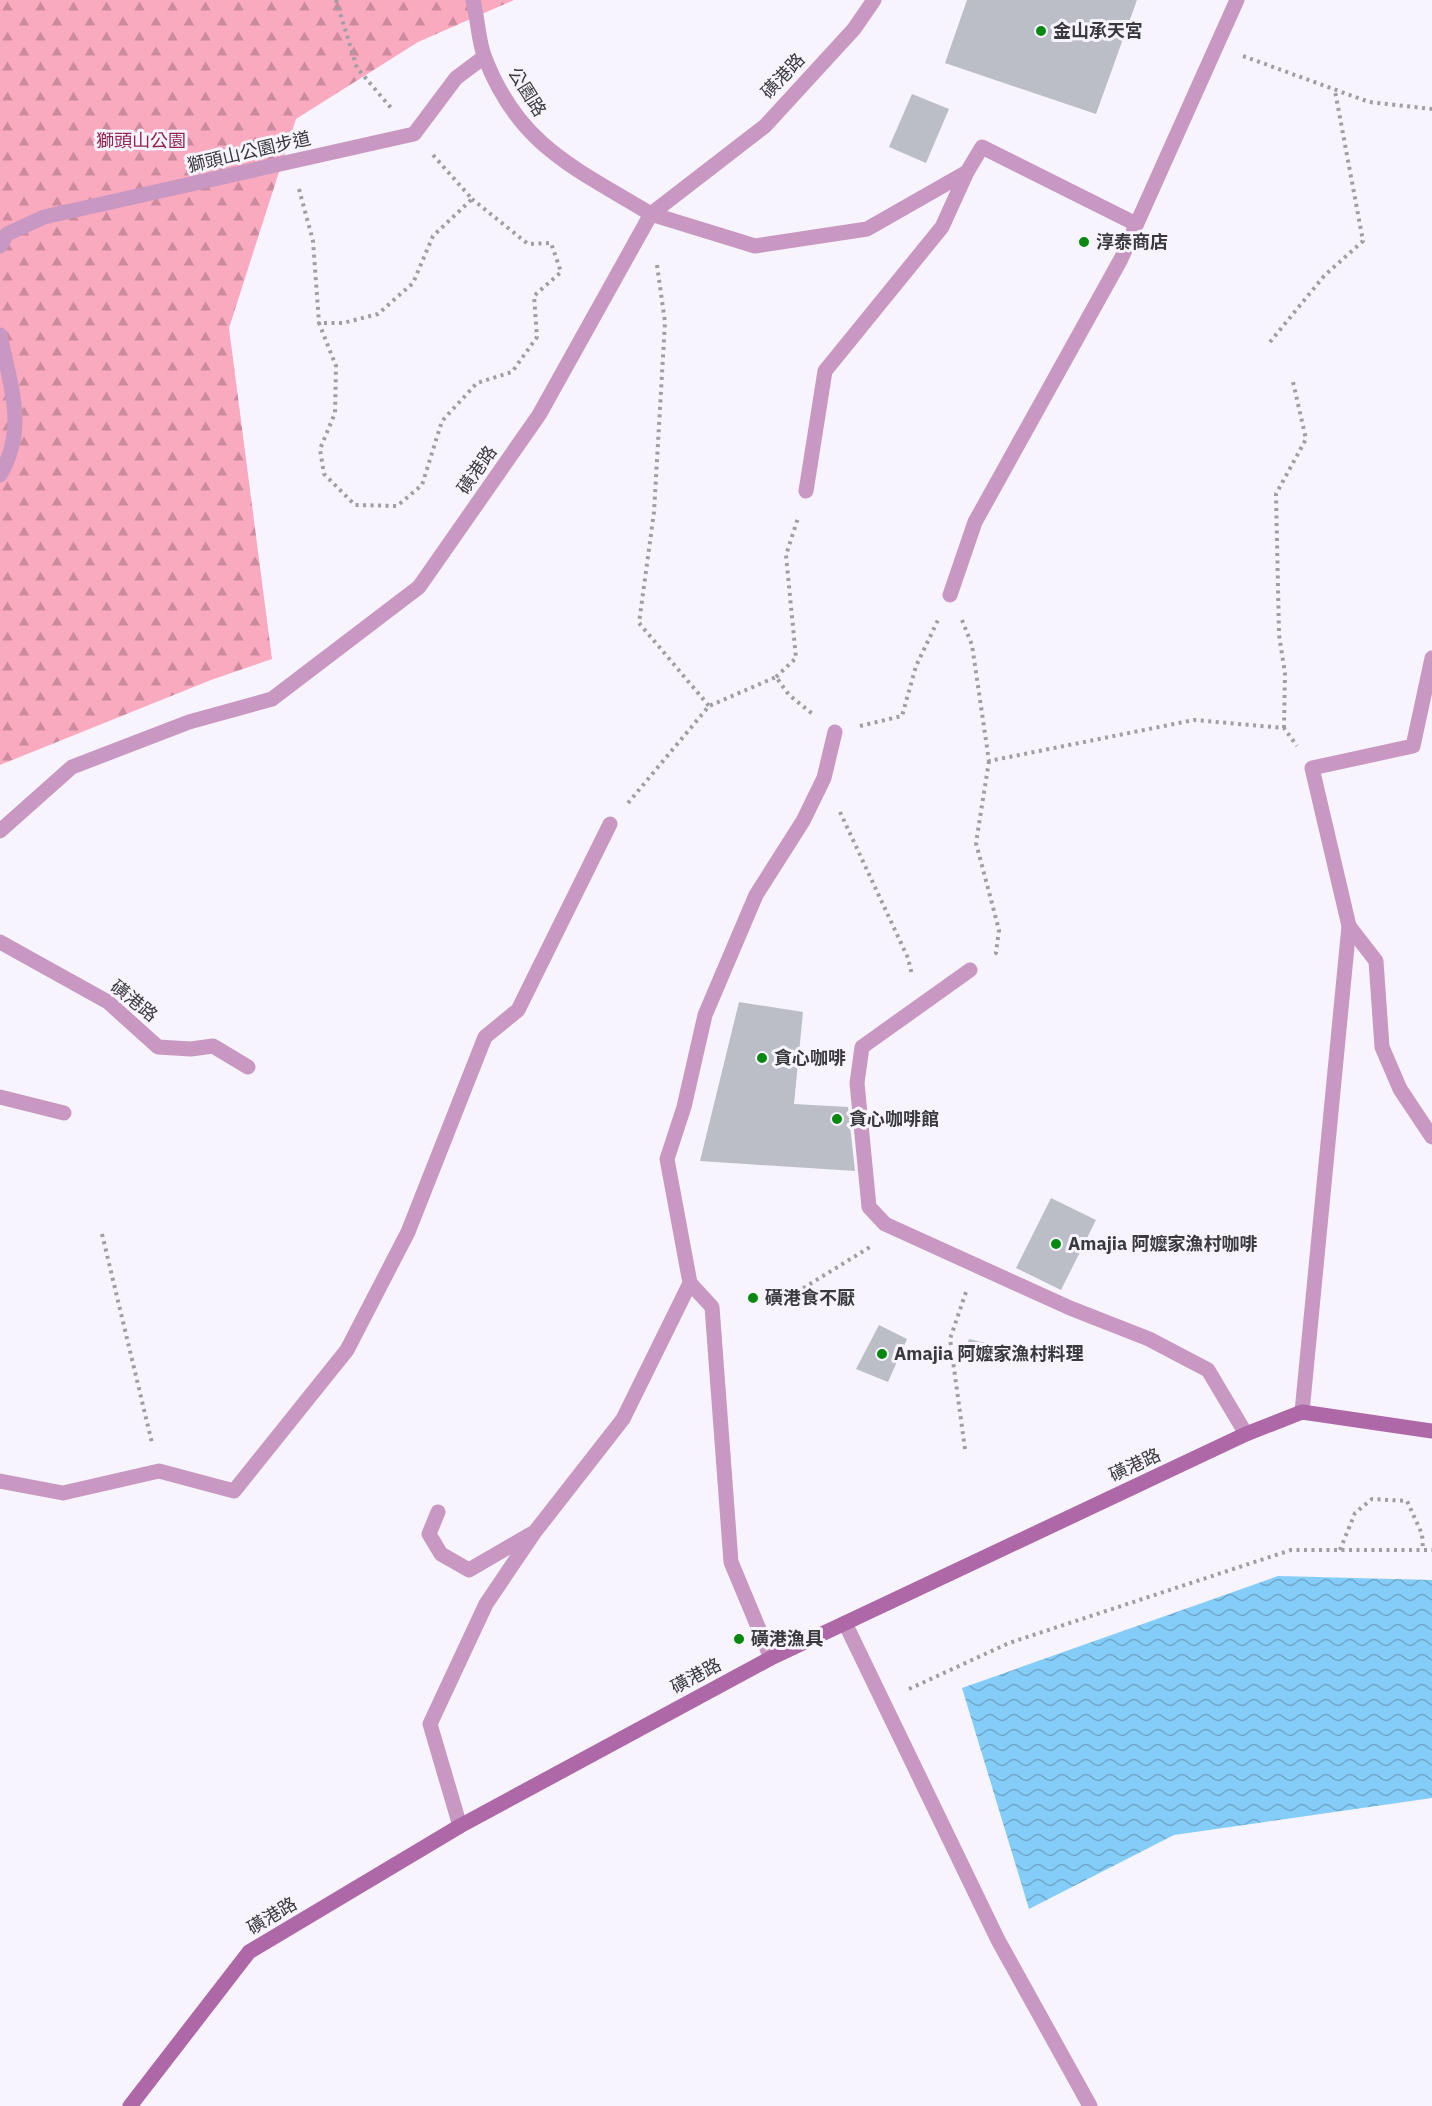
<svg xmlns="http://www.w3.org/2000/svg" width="1432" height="2106" font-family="'IBM Plex Sans','Noto Sans TC',sans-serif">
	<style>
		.forest { fill: url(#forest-firs) }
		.water { fill: url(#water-waves) }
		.building { fill: #bbbec7 }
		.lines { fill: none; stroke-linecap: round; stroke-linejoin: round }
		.path { stroke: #a09ea5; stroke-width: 4; stroke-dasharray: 3 4.5; stroke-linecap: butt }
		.lane { stroke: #c898c2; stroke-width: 15 }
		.street { stroke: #c898c2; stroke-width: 15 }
		.secondary { stroke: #ae68a7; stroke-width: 15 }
		.poi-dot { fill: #078810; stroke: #f7f4fe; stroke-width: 2 }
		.labels { text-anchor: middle; stroke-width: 6; stroke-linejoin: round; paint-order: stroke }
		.poi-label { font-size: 18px; font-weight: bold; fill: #3a393d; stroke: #f7f4fe; text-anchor: start }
		.street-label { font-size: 18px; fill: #3a393d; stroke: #f7f4fe }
		.park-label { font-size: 18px; fill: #93244f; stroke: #f7f4fe }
	</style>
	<defs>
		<pattern id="forest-firs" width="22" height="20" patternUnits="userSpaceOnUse" patternTransform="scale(1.5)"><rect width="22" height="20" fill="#f9aabf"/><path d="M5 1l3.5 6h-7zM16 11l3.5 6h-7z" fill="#cb8b9c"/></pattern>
		<pattern id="water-waves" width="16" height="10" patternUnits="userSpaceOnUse" patternTransform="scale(1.5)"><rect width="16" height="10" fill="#85cdf9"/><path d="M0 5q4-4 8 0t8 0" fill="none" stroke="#6ea7cb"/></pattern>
	</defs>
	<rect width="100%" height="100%" fill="#f7f4fe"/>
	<path class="forest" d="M0,0H514L418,42L296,119L229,328L272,659L211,680L0,765Z"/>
	<path class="water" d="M1278,1576L1432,1580V1798L1174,1835L1029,1909L962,1688Z"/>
	<g class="building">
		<path d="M967,0H1137L1096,114L945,63Z"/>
		<path d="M912,94L949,109L926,163L889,147Z"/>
		<path d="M739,1002L803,1012L794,1104L848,1107L855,1171L700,1161Z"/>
		<path d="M1051,1198L1096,1220L1061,1290L1016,1268Z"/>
		<path d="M879,1325L907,1339L888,1382L856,1369Z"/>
		<path d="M969,1339L990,1344L985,1363L963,1355Z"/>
	</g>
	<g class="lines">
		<g class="path">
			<path d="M336,0L357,68L392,109"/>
			<path d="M1243,56L1369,102L1432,109"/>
			<path d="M433,155L472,199L433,236L413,283L378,314L343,323H319L336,366L335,413L320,449L324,474L355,505L397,506L422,485L442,421L477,383L512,372L537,337L534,296L561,272L551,243L528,244L472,199"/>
			<path d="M299,189L313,241L319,323"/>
			<path d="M657,265L665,322L654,512L639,623L709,706"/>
			<path d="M1270,342L1324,276L1363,241L1335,91"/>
			<path d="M962,620L972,645L989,761L1194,720L1284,728L1297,746"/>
			<path d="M776,677L796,658L786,555L798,518"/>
			<path d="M860,726L902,716L916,666L938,620"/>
			<path d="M1284,728L1285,673L1279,635L1276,494L1306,439L1293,382"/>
			<path d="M989,761L976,843L999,930L996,953L992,955"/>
			<path d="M628,803L709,706L776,677L789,695L814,715"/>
			<path d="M840,812L908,958L912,975"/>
			<path d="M102,1234L152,1443"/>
			<path d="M784,1300L870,1247"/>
			<path d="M965,1449L950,1339L966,1292"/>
			<path d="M1340,1550L1355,1513L1372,1499L1407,1501L1422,1534L1423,1550"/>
			<path d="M909,1689L1009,1643L1291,1550H1432"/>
		</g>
		<g class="lane">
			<path d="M473,0C478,19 478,41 485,58C519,146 575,168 651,214"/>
			<path d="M0,246L7,234L44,217L414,134L456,78L484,57"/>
			<path d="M0,335C10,385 28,428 0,475"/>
			<path d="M0,1097L64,1113"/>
			<path d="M690,1283L712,1307L731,1562L771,1658"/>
			<path d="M845,1623L998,1940L1090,2106"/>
		</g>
		<g class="street">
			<path d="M651,214L755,246L867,229L967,172L982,147L1136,224"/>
			<path d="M806,491L825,371L942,227L967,172"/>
			<path d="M950,595L975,522L1121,259L1237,0"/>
			<path d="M0,831L72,767L189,722L272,699L419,587L539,415L651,214L765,126L854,29L874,0"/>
			<path d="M1349,926L1376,961L1382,1047L1400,1089L1432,1137"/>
			<path d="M0,942L108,1002L158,1047L191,1049L213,1046L248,1067"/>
			<path d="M970,970L862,1047L857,1083L869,1207L885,1224L1070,1308L1149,1339L1208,1370L1246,1434"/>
			<path d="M1302,1412L1349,926L1312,768L1413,746L1432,658"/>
			<path d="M0,1481L63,1493L159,1471L234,1491L347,1350L408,1232L485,1037L518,1010L610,824"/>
			<path d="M438,1512L429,1534L441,1554L469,1570L531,1534"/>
			<path d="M460,1826L430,1724L486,1604L534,1533L623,1419L690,1283L667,1159L684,1107L705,1015L756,895L803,821L824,778L835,732"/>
		</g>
		<path class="secondary" d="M130,2106L249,1952L460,1826L771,1658L1246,1434L1302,1412L1432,1431"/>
	</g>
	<g class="poi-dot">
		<circle cx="1041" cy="31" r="6"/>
		<circle cx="1084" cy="242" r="6"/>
		<circle cx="762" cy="1058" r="6"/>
		<circle cx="837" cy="1119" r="6"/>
		<circle cx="1056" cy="1244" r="6"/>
		<circle cx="753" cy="1298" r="6"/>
		<circle cx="882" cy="1354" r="6"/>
		<circle cx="739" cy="1639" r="6"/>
	</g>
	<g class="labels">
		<g class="poi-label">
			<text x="1053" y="37">金山承天宮</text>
			<text x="1096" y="248">淳泰商店</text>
			<text x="774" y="1064">貪心咖啡</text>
			<text x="849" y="1125">貪心咖啡館</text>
			<text x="1068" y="1250">Amajia 阿嬤家漁村咖啡</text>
			<text x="765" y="1304">磺港食不厭</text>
			<text x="894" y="1360">Amajia 阿嬤家漁村料理</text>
			<text x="751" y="1645">磺港漁具</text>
		</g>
		<g class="street-label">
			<text transform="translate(783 76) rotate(-47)" y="6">磺港路</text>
			<text transform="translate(527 92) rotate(58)" y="6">公園路</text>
			<text transform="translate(249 152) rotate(-13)" y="6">獅頭山公園步道</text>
			<text transform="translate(477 470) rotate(-55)" y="6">磺港路</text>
			<text transform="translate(134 1001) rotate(39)" y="6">磺港路</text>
			<text transform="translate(1135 1465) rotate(-25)" y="6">磺港路</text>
			<text transform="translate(696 1676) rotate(-28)" y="6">磺港路</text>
			<text transform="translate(272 1916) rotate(-31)" y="6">磺港路</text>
		</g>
		<g class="park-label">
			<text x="141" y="147">獅頭山公園</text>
		</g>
	</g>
</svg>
